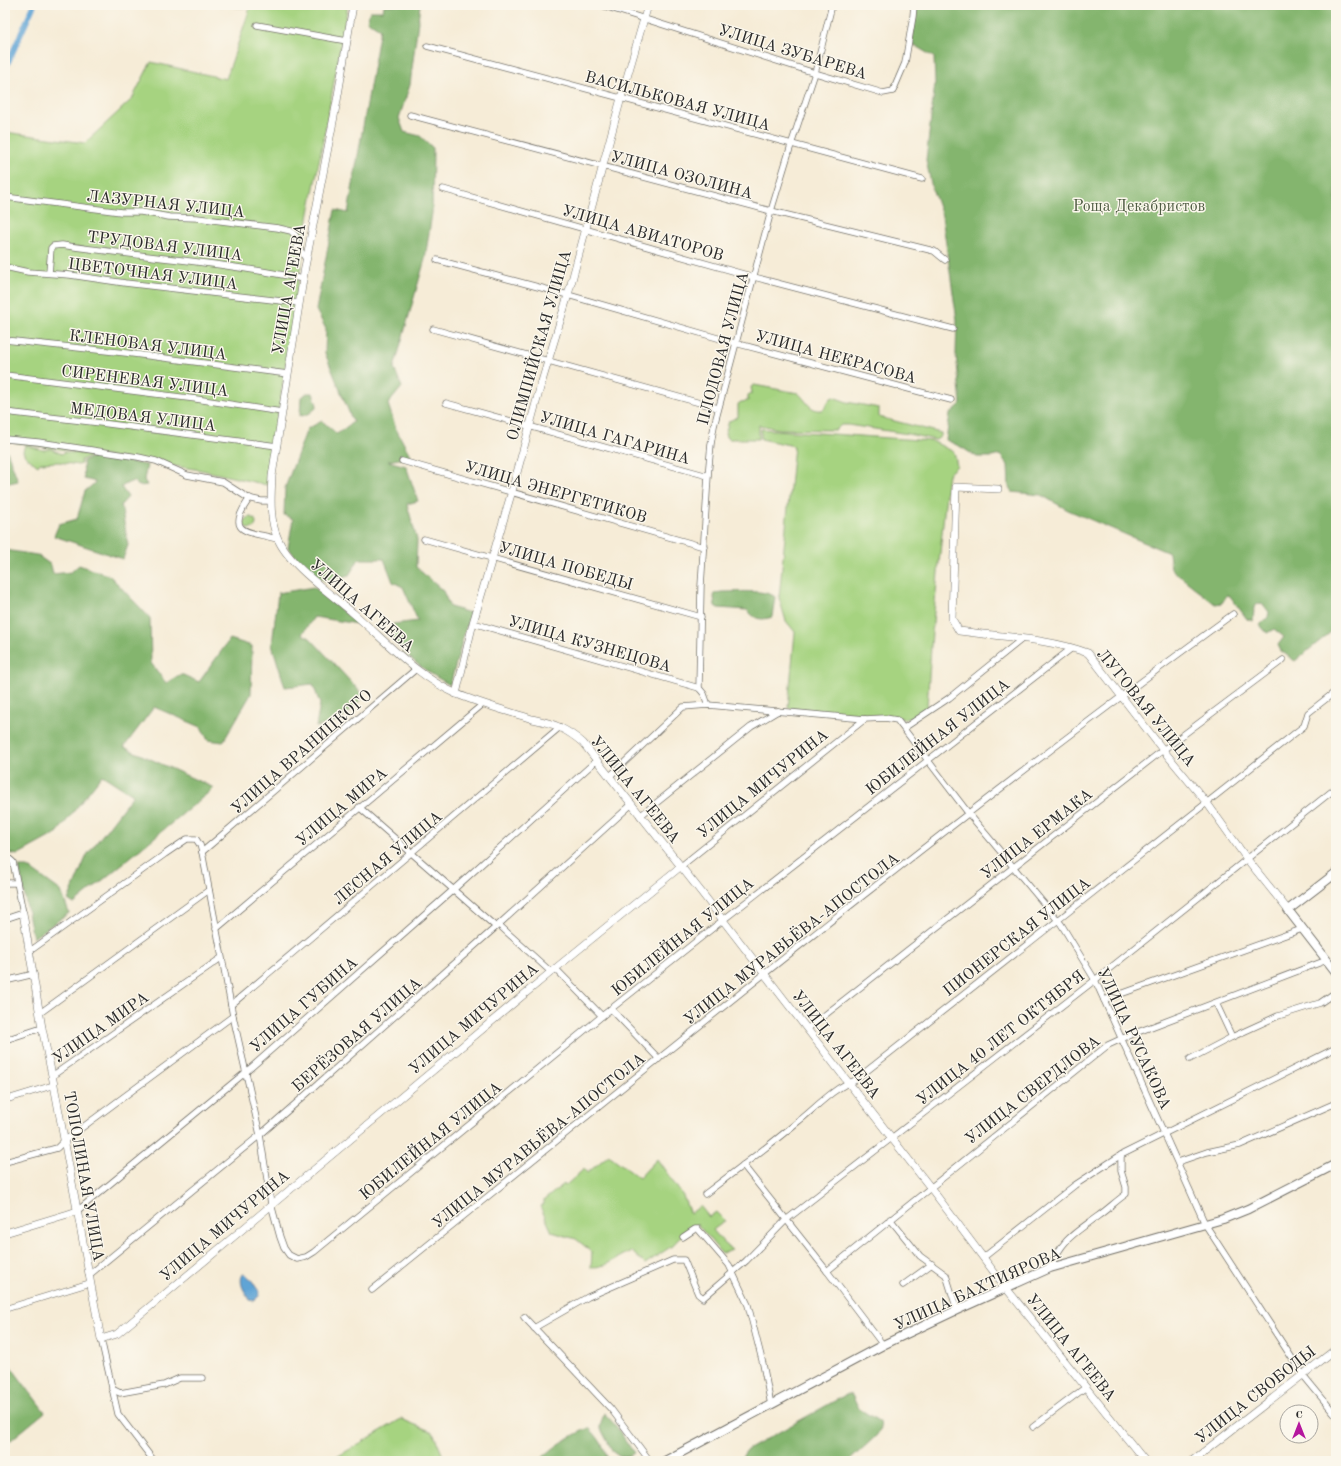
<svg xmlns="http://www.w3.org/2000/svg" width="1341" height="1466" font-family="'Old Standard TT',serif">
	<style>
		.green { fill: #a6d380; stroke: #687f56 }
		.forest { fill: #84b56e; stroke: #58704c }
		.water { fill: #60a4d5; stroke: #466880 }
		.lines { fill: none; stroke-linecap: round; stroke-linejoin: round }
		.canal { stroke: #60a4d5; stroke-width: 5.5 }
		.minor-casing { stroke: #726f67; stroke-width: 7 }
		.tertiary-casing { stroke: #726f67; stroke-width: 8 }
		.secondary-casing { stroke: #726f67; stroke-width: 10 }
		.minor { stroke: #fff; stroke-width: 5.5 }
		.tertiary { stroke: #fff; stroke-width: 7 }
		.secondary { stroke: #fff; stroke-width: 8 }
		.labels { text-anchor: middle; stroke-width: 3; stroke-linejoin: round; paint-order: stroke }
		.street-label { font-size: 16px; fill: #2b2b2b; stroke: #fbf7ec }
		.park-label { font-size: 16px; fill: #505d44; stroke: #fbf7ec }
	</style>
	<rect width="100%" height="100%" fill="#fbf7ec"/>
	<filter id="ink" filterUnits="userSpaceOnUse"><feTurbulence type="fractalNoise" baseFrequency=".025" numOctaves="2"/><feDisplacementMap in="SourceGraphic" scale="8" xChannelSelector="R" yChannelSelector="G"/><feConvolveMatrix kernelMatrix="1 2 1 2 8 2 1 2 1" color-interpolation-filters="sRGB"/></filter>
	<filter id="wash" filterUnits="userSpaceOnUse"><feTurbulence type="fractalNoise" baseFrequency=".012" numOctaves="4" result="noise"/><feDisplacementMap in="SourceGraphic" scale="16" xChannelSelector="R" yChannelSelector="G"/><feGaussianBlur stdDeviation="0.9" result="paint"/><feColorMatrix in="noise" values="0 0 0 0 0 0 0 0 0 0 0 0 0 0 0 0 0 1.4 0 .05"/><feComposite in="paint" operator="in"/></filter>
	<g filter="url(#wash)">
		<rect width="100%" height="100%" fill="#f6ecd7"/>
		<g class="green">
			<path d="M211,5H348L326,126L309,213L267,485L201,470L5,441V132L85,143L132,99L151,62L226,79L250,8Z"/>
			<path d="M754,385L798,393C807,400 809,412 823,410L830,399L833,397L847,402L879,408V417L941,433V436L936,440L908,434L848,425H841L836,430H833L779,429L759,425V439H729L726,437L725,434L729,421L738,417V404L741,402L748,401V395L752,393L751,387Z"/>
			<path d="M761,429L932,441L954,452L957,466L948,474L932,632L927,707L910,719L788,708L795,632L786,621L779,598L794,446L761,439Z"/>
			<path d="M25,445L43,450L51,449L62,454L64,452L94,455L81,460V464L78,465L59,462L40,463L38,466L25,456L23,451Z"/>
			<circle cx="250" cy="523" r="6"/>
			<path d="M609,1155L639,1178L657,1159L683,1196L690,1214L700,1206L709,1217L716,1212L725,1221L713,1230L723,1242L732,1250L722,1254L697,1224L687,1230L672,1246L645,1264L631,1251L605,1265L591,1268L592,1252L576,1239L552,1232L540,1206L544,1204V1200L564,1184L565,1186L584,1169L587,1173Z"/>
			<path d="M401,1419L433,1432L445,1461H330Z"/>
		</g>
		<g class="forest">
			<path d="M384,5H420L410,85L399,118L404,132L420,136L433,148L432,213L425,259L394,368L402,387L388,404L396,429L411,457L388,461L406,466L418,501L407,504L417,540L416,567L443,591L450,607L470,613L450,685C426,672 407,658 390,637L393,624L418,621L403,587L393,582L384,559H359L349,575L325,581L305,567L288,548L293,519L284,515L285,488L307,429L322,421L337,434L353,422L325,353L326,329L316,310L335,210L348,213L380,29L367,21L370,11H383Z"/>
			<path d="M917,5H1336V628L1295,661L1281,651L1278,645L1284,637L1274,629L1267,633L1260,625L1268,617L1269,612L1262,603L1257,604L1254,609L1253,621L1247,619L1230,596L1227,595L1222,603L1215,604L1171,569L1169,553L1068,510L1041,495L1012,492L1009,487L1008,465L1000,455L992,457H977L961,447L946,440L950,414L961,404L956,354L957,320L954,300L942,216L932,188L926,160L935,83L934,57L912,44Z"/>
			<path d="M307,393H313L317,405C313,412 309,415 300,416L301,397Z"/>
			<path d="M5,450L7,451L18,481L5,484Z"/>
			<path d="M96,456L147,465L144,480L147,485L139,486L133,481L128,483L121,487L128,497L121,505L128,545L123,559L54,536L59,524L77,519L85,491L96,482L84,479L83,461Z"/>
			<path d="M5,550L37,555L51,565L53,574L71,572L79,565L110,576L150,618L151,663L166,683L181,674L199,682L230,639L252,646L251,694L223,742L208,740L201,727L154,707L124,747L214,788L74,904L68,900L87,855L133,795L102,775L57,833L17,855L5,852Z"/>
			<path d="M314,587L358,624L314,617L302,634L310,638L364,696L340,721L316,727L320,704L313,684L285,687L272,645L278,593Z"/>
			<path d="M722,592C734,592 766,589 775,597L772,617C760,621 755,619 747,610L718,608L715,606L714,597L715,593Z"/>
			<path d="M19,867H28L61,891L69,913L33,938Z"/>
			<path d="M5,1359L45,1412L11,1440H5Z"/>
			<path d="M847,1394L852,1395L858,1408L880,1422L881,1429L876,1436L849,1461H744L742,1457L747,1450Z"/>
			<path d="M604,1413L616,1426L634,1453L629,1456L620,1457L613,1452L600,1427Z"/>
			<path d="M589,1428C599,1438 605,1447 608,1461H539C554,1446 570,1436 589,1428Z"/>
		</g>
		<path class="water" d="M244,1274C253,1278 253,1285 260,1292L259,1296L254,1301L250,1300C245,1291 239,1286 242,1275Z"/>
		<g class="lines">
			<path class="canal" d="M5,69L34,5"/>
		</g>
	</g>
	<g filter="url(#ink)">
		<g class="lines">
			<defs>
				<g id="minor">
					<path d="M601,5L815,73L883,93L893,91L905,63L913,16L914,5"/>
					<path d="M257,25L347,41"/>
					<path d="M427,46L922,179"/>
					<path d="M410,115L771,211L934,251L945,260"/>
					<path d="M443,189L754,277L953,329"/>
					<path d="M5,197L121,212H141L169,217L197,218L278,228L291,231L296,236L297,245L306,259"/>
					<path d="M437,260L568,295L735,343L951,400"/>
					<path d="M5,267L28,272L70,275L125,283L299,303"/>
					<path d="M49,273L51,248L53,246L62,245C142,257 223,262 303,279"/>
					<path d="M433,329L718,408"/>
					<path d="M5,340L126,353L288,374"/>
					<path d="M5,375L196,399L282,412"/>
					<path d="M446,403L708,476"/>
					<path d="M5,412L101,423L277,446"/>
					<path d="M5,439L38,442L138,457L156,461L187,475L223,482L248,498L261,501H271"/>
					<path d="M402,461L704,547"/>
					<path d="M250,498C223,535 250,531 277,539"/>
					<path d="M424,539L701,617"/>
					<path d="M473,623L699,688"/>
					<path d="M708,705L704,694L699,688L701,586L708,476L711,444L714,426L771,211L791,145L815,73L832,5"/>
					<path d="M904,728L949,698L1022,639"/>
					<path d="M610,776L683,707L708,705L865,719L885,718L897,720L969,814L1061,924L1095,980L1205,1224L1303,1375L1336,1415"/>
					<path d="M359,807L496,927"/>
					<path d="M640,816L751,727L778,711"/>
					<path d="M202,852L416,669"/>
					<path d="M5,855L13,862L23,913L5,919"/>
					<path d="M680,867L865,719"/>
					<path d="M5,883H17"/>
					<path d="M499,925L551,972"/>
					<path d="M216,929L483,704"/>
					<path d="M30,951L165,854L187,839H196L200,845L202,852L233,1016L260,1135L271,1204L280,1237L284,1248L289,1255L297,1259L306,1257L314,1252L602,1016L723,920L1072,648"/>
					<path d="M555,968L602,1016"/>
					<path d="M5,981L34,974"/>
					<path d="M1104,1000L1302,929"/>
					<path d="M1216,1003L1232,1037"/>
					<path d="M231,1005L560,727"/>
					<path d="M611,1009L659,1059"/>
					<path d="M40,1013L209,890"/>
					<path d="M807,1029L1163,750L1283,660"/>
					<path d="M5,1040L42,1028"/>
					<path d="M1190,1059L1232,1037L1278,1016L1320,1003L1336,992"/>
					<path d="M52,1076L221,958"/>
					<path d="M5,1100L54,1085"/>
					<path d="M5,1162L57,1148L64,1141L233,1016"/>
					<path d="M1178,1162L1207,1152L1240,1145L1336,1103"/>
					<path d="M743,1165L827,1271L883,1345"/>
					<path d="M705,1194C737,1170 769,1146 800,1120C814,1109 837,1085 854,1081L1304,726L1308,713L1336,691"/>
					<path d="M77,1211L246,1072L453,890L597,760"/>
					<path d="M890,1219L920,1256L946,1275L957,1310"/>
					<path d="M683,1237L695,1229H698L729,1265L748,1305L763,1364L771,1405"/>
					<path d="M984,1257L1075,1185L1121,1155"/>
					<path d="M1050,1268C1063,1238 1074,1234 1098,1216C1108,1209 1116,1201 1126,1194V1187L1121,1171V1155L1336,1048"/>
					<path d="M827,1271L1108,1045L1130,1035L1327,960"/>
					<path d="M89,1275L260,1135L496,927L632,804"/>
					<path d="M903,1285L932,1264"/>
					<path d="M372,1290C656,1061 938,829 1233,614"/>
					<path d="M5,1309L90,1283"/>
					<path d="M524,1317L611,1409L650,1461"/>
					<path d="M534,1328L588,1297L673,1260H684L698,1294L703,1298L746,1261L786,1220L1095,980L1336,788"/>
					<path d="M101,1339L118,1414L154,1461"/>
					<path d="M112,1389L120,1393L164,1385L180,1378H202"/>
					<path d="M1033,1427L1086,1387"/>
				</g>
				<g id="tertiary">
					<path d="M353,5L337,101L305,267L272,476C271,497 269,519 278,539C288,564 331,594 353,613C386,641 416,676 457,694C481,704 507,711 532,719C541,721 552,723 561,728C569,732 576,737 583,743L702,893L848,1082L930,1187L1006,1288L1145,1461"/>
					<path d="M998,489L956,487L952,619L959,631C1002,637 1047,638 1088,653L1163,750L1207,803L1247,859L1288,910"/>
					<path d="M456,694L473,623L512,491L540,388L568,295L621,98L648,5"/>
					<path d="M23,913L42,1028L54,1085L101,1339L117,1334L551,972L680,867"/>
					<path d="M5,1233L68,1214L77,1211"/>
					<path d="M1192,1461L1336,1349"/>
				</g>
				<g id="secondary">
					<path d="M1336,873L1288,910L1336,972"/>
					<path d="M665,1461L883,1345L957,1310L1050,1268L1223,1219L1248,1209L1336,1164"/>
				</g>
			</defs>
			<use href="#minor" class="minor-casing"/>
			<use href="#tertiary" class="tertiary-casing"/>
			<use href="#secondary" class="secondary-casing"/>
			<use href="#minor" class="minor"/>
			<use href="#tertiary" class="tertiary"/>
			<use href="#secondary" class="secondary"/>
		</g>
	</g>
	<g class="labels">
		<g class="street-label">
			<text transform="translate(793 51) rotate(17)" y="6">УЛИЦА ЗУБАРЕВА</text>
			<text transform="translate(678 100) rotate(15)" y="6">ВАСИЛЬКОВАЯ УЛИЦА</text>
			<text transform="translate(682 174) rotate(15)" y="6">УЛИЦА ОЗОЛИНА</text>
			<text transform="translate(166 203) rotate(6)" y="6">ЛАЗУРНАЯ УЛИЦА</text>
			<text transform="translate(643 232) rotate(16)" y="6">УЛИЦА АВИАТОРОВ</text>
			<text transform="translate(165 245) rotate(7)" y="6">ТРУДОВАЯ УЛИЦА</text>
			<text transform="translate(153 273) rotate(7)" y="6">ЦВЕТОЧНАЯ УЛИЦА</text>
			<text transform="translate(288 289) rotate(-80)" y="6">УЛИЦА АГЕЕВА</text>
			<text transform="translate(148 344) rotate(7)" y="6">КЛЕНОВАЯ УЛИЦА</text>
			<text transform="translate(538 345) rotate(-74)" y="6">ОЛИМПИЙСКАЯ УЛИЦА</text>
			<text transform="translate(722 348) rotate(-75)" y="6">ПЛОДОВАЯ УЛИЦА</text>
			<text transform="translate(836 356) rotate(15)" y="6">УЛИЦА НЕКРАСОВА</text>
			<text transform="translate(145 380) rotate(7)" y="6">СИРЕНЕВАЯ УЛИЦА</text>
			<text transform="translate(143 416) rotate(7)" y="6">МЕДОВАЯ УЛИЦА</text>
			<text transform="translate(615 437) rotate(16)" y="6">УЛИЦА ГАГАРИНА</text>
			<text transform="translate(556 491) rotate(16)" y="6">УЛИЦА ЭНЕРГЕТИКОВ</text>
			<text transform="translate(566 565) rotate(16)" y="6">УЛИЦА ПОБЕДЫ</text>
			<text transform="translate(363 605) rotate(41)" y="6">УЛИЦА АГЕЕВА</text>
			<text transform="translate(590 643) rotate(16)" y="6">УЛИЦА КУЗНЕЦОВА</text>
			<text transform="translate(1147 707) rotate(51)" y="6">ЛУГОВАЯ УЛИЦА</text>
			<text transform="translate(937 736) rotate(-38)" y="6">ЮБИЛЕЙНАЯ УЛИЦА</text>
			<text transform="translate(301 751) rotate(-41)" y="6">УЛИЦА ВРАНИЦКОГО</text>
			<text transform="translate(762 783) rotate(-39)" y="6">УЛИЦА МИЧУРИНА</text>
			<text transform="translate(636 789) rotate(51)" y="6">УЛИЦА АГЕЕВА</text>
			<text transform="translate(341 806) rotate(-40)" y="6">УЛИЦА МИРА</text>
			<text transform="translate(1036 833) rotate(-38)" y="6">УЛИЦА ЕРМАКА</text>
			<text transform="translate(387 857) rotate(-40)" y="6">ЛЕСНАЯ УЛИЦА</text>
			<text transform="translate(682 936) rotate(-39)" y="6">ЮБИЛЕЙНАЯ УЛИЦА</text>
			<text transform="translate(1016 936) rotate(-38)" y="6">ПИОНЕРСКАЯ УЛИЦА</text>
			<text transform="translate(791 938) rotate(-38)" y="6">УЛИЦА МУРАВЬЁВА-АПОСТОЛА</text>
			<text transform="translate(303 1004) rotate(-41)" y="6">УЛИЦА ГУБИНА</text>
			<text transform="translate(473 1018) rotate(-40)" y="6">УЛИЦА МИЧУРИНА</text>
			<text transform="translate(100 1027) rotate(-35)" y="6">УЛИЦА МИРА</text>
			<text transform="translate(356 1034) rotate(-41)" y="6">БЕРЁЗОВАЯ УЛИЦА</text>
			<text transform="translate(1000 1037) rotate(-38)" y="6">УЛИЦА 40 ЛЕТ ОКТЯБРЯ</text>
			<text transform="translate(1135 1038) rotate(65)" y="6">УЛИЦА РУСАКОВА</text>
			<text transform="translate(837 1044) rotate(52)" y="6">УЛИЦА АГЕЕВА</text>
			<text transform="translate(1032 1089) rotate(-38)" y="6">УЛИЦА СВЕРДЛОВА</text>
			<text transform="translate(430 1140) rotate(-39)" y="6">ЮБИЛЕЙНАЯ УЛИЦА</text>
			<text transform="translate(538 1140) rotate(-39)" y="6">УЛИЦА МУРАВЬЁВА-АПОСТОЛА</text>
			<text transform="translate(85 1176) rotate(80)" y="6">ТОПОЛИНАЯ УЛИЦА</text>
			<text transform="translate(224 1225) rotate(-40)" y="6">УЛИЦА МИЧУРИНА</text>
			<text transform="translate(977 1288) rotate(-24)" y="6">УЛИЦА БАХТИЯРОВА</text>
			<text transform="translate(1072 1347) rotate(51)" y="6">УЛИЦА АГЕЕВА</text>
			<text transform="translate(1255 1394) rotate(-38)" y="6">УЛИЦА СВОБОДЫ</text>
		</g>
		<g class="park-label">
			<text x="1139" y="211">Роща Декабристов</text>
		</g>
	</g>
	<rect width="1341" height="1466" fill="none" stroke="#fbf7ec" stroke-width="20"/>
	<g transform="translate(1299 1424)"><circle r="19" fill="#fbf7ec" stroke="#a8a59f"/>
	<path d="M0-3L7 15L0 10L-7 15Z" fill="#b5179e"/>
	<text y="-6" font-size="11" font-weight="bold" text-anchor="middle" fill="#2b2b2b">С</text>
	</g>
</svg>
